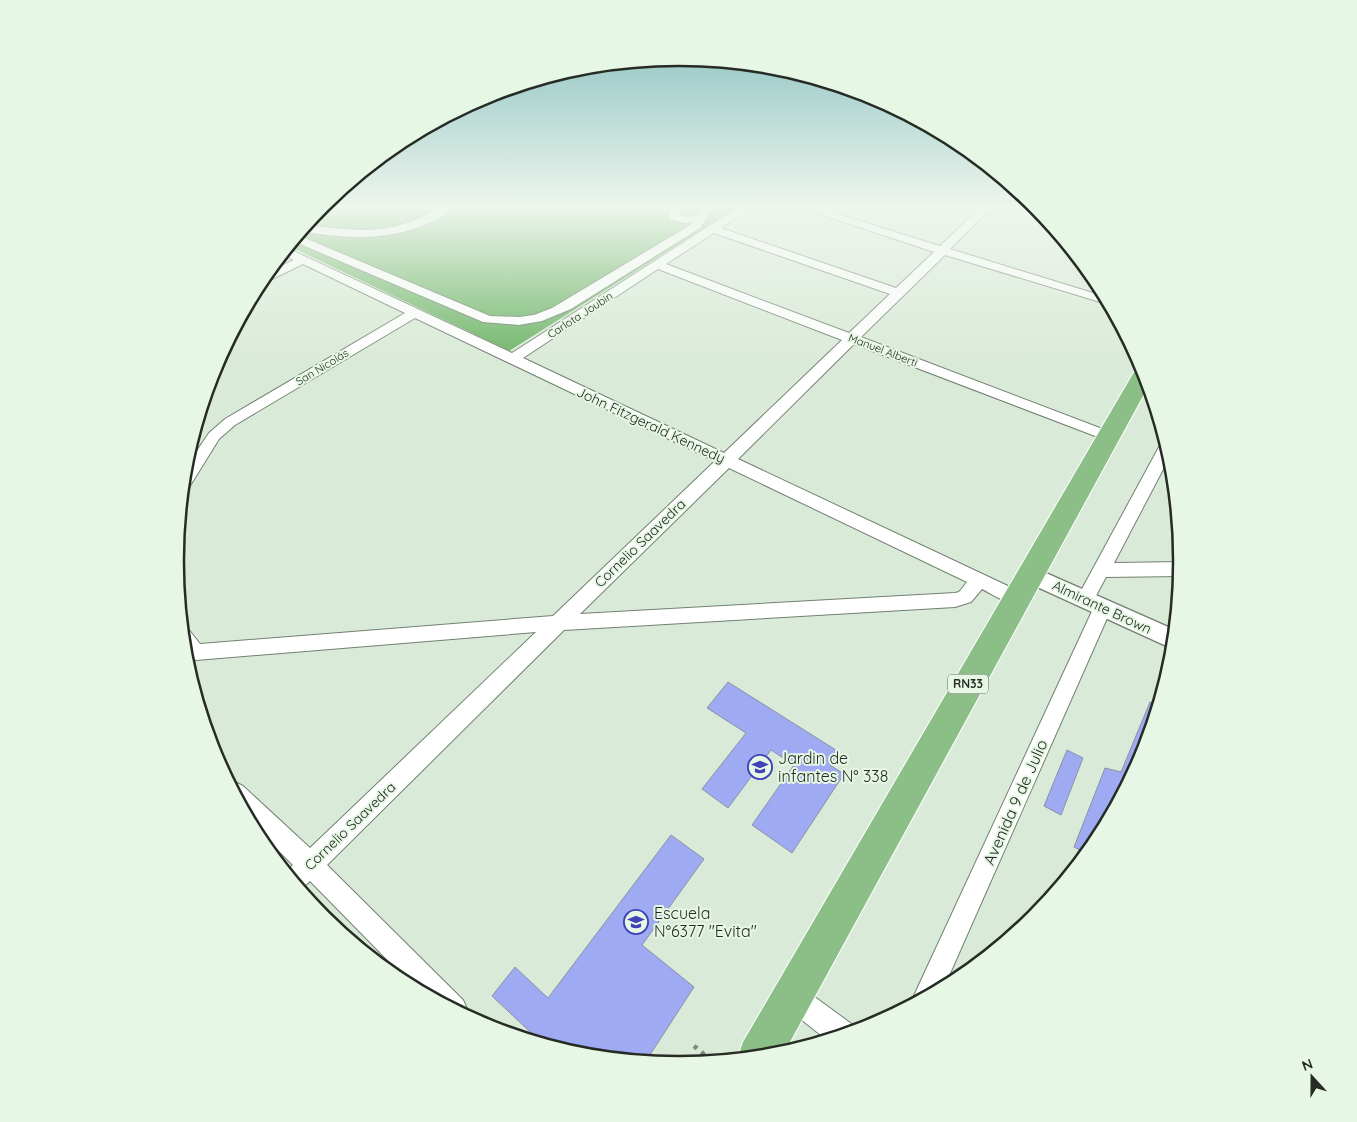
<svg xmlns="http://www.w3.org/2000/svg" width="1357" height="1122" font-family="Quicksand,sans-serif">
	<style>
		.forest { fill: #6eb467 }
		.building { fill: #9eabf2; stroke: #8c90a4 }
		.lines { fill: none; stroke-linecap: round; stroke-linejoin: round }
		.minor-casing { stroke: #728071; stroke-width: 2 }
		.tertiary-casing { stroke: #728071; stroke-width: 3 }
		.trunk-casing { stroke: #fff; stroke-width: 2 }
		.path { stroke: #7e897c; stroke-width: 4.5; stroke-dasharray: 4 5.5; stroke-linecap: butt }
		.minor { fill: #fff; fill-rule: evenodd }
		.tertiary { fill: #fff; fill-rule: evenodd }
		.trunk { fill: #8cbf87; fill-rule: evenodd }
		.labels { text-anchor: middle; stroke-width: 4; stroke-linejoin: round; paint-order: stroke }
		.far-street-label { font-size: 11px; fill: #262c25; stroke: #e7f7e5 }
		.shield { fill: #e7f7e5; stroke: #60695f; stroke-width: 1 }
		.shield-label { font-size: 12px; font-weight: bold; fill: #262c25 }
		.street-label { font-size: 14px; fill: #262c25; stroke: #e7f7e5 }
		.near-poi-label { font-size: 16px; fill: #262c25; stroke: #e7f7e5; text-anchor: start }
		.near-street-label { font-size: 16px; fill: #262c25; stroke: #e7f7e5 }
		.rim { fill: none; stroke: #262c25; stroke-width: 2.5 }
	</style>
	<rect width="100%" height="100%" fill="#daead8"/>
	<path class="forest" d="M321,206H739L509,351L289,246Z"/>
	<g class="building">
		<path d="M728,682L839,752L830,765L844,774L792,853L752,825L794,765L771,750L728,808L702,789L746,733L707,708Z"/>
		<path d="M1150,702L1158,705L1144,754L1097,841L1087,854L1074,847L1105,768L1121,772Z"/>
		<path d="M1067,750L1083,758L1061,815L1044,806Z"/>
		<path d="M671,835L704,859L642,945L694,987L646,1061L580,1055L542,1043L492,996L515,967L548,998Z"/>
	</g>
	<g class="lines">
		<defs>
			<g id="minor">
				<path d="M444,206H457C452,212 444,215 437,219C396,241 347,240 301,231L306,225C364,232 391,236 444,206Z"/>
				<path d="M673,206H686L679,211V215L686,217L698,215L701,206H711L707,218L700,228L571,309L542,321L519,325L483,322L293,241L298,235L300,236L490,316L519,317L534,315L552,308L692,224L694,222L686,223L669,219V210Z"/>
				<path d="M740,206H753L721,228L896,288L934,252L795,206H812L940,246L982,206H993L950,249L1106,297L1110,305L945,255L861,337L1113,433L1115,436L1113,439H1103L854,344L738,459L1023,593L1026,598L1023,603C1010,607 994,595 982,589L971,602L955,607L564,630L327,865L463,1000L467,1009L465,1015L415,988L310,881L300,890L285,872L293,865L251,823L230,784L235,782L243,786L310,848L536,632L196,660L184,653L182,627L189,630L200,644L553,616L715,461L415,318L235,425L219,439L188,489L182,491L184,470L209,433L225,419L405,313L303,264L266,282H260L268,272L294,260L282,254L287,248L512,353ZM714,233L890,294L849,333L666,264ZM658,269L842,340L724,453L523,358ZM729,468L967,582L959,592L955,593L580,614Z"/>
				<path d="M1166,442L1170,456L1114,563L1181,562V576L1106,577L1091,605L1085,607L1079,605L1076,600L1159,447L1162,443Z"/>
				<path d="M1103,600L1110,602L1112,607L944,987L916,1002L914,996L918,987L1094,607L1096,602Z"/>
				<path d="M792,983L801,987L853,1025L855,1031L827,1040L783,1005L779,996L783,987Z"/>
			</g>
			<path id="tertiary" d="M1030,566L1175,630L1173,649L1022,580L1019,574L1022,568Z"/>
			<path id="trunk" d="M1142,366L1149,385L784,1053L737,1059L743,1042L1134,372L1137,367Z"/>
		</defs>
		<use href="#minor" class="minor-casing"/>
		<use href="#tertiary" class="tertiary-casing"/>
		<use href="#trunk" class="trunk-casing"/>
		<path class="path" d="M694,1046L712,1061"/>
		<use href="#minor" class="minor"/>
		<use href="#tertiary" class="tertiary"/>
		<use href="#trunk" class="trunk"/>
	</g>
	<linearGradient id="sky" x2="0" y2="1"><stop stop-color="#7dbaba"/><stop offset="0.57" stop-color="#eef6ed"/><stop offset="1" stop-color="#eef6ed" stop-opacity="0"/></linearGradient>
	<rect width="1357" height="364" fill="url(#sky)"/>
	<defs>
		<symbol id="school-ring" viewBox="-11 -11 22 22"><circle r="9.5" fill="#e7f7e5" stroke="#4043b8" stroke-width="1.5"/><path d="M0-5L7-2L0 1L-7-2ZM-4 1L0 2.5L4 1V4Q0 6-4 4Z" fill="#4043b8"/></symbol>
	</defs>
	<g fill-rule="evenodd">
		<use href="#school-ring" x="746" y="753" width="28" height="28"/>
		<use href="#school-ring" x="622" y="908" width="28" height="28"/>
	</g>
	<g class="labels">
		<g class="far-street-label">
			<text transform="translate(580 315) rotate(-33)" y="4">Carlota Joubin</text>
			<text transform="translate(883 350) rotate(21)" y="4">Manuel Alberti</text>
			<text transform="translate(322 367) rotate(-31)" y="4">San Nicolás</text>
		</g>
		<rect class="shield" x="948" y="674.5" width="40" height="19" rx="4"/>
		<g class="shield-label">
			<text x="968" y="688">RN33</text>
		</g>
		<g class="street-label">
			<text transform="translate(651 425) rotate(25)" y="5">John Fitzgerald Kennedy</text>
			<text transform="translate(640 543) rotate(-44)" y="5">Cornelio Saavedra</text>
			<text transform="translate(1102 607) rotate(25)" y="5">Almirante Brown</text>
			<text transform="translate(350 826) rotate(-44)" y="5">Cornelio Saavedra</text>
		</g>
		<g class="near-poi-label">
			<text x="778" y="764">Jardin de<tspan x="778" dy="18">infantes N° 338</tspan></text>
			<text x="654" y="919">Escuela<tspan x="654" dy="18">N°6377 "Evita"</tspan></text>
		</g>
		<g class="near-street-label">
			<text transform="translate(1015 802) rotate(-66)" y="6">Avenida 9 de Julio</text>
		</g>
	</g>
	<path d="M0 0H1357V1122H0ZM678 66H679A494 494 0 0 1 1173 560V562A494 494 0 0 1 679 1056H678A494 494 0 0 1 184 562V560A494 494 0 0 1 678 66Z" fill="#e7f7e5" fill-rule="evenodd"/>
	<path class="rim" d="M678 66H679A494 494 0 0 1 1173 560V562A494 494 0 0 1 679 1056H678A494 494 0 0 1 184 562V560A494 494 0 0 1 678 66Z"/>
	<g transform="translate(1312 1077) rotate(339)" stroke="#e7f7e5" stroke-width="4" paint-order="stroke">
	<path d="M0-4L9 19L0 12L-9 19Z" fill="#262c25"/>
	<text y="-8" font-size="14" font-weight="bold" text-anchor="middle" fill="#262c25">N</text>
	</g>
</svg>
